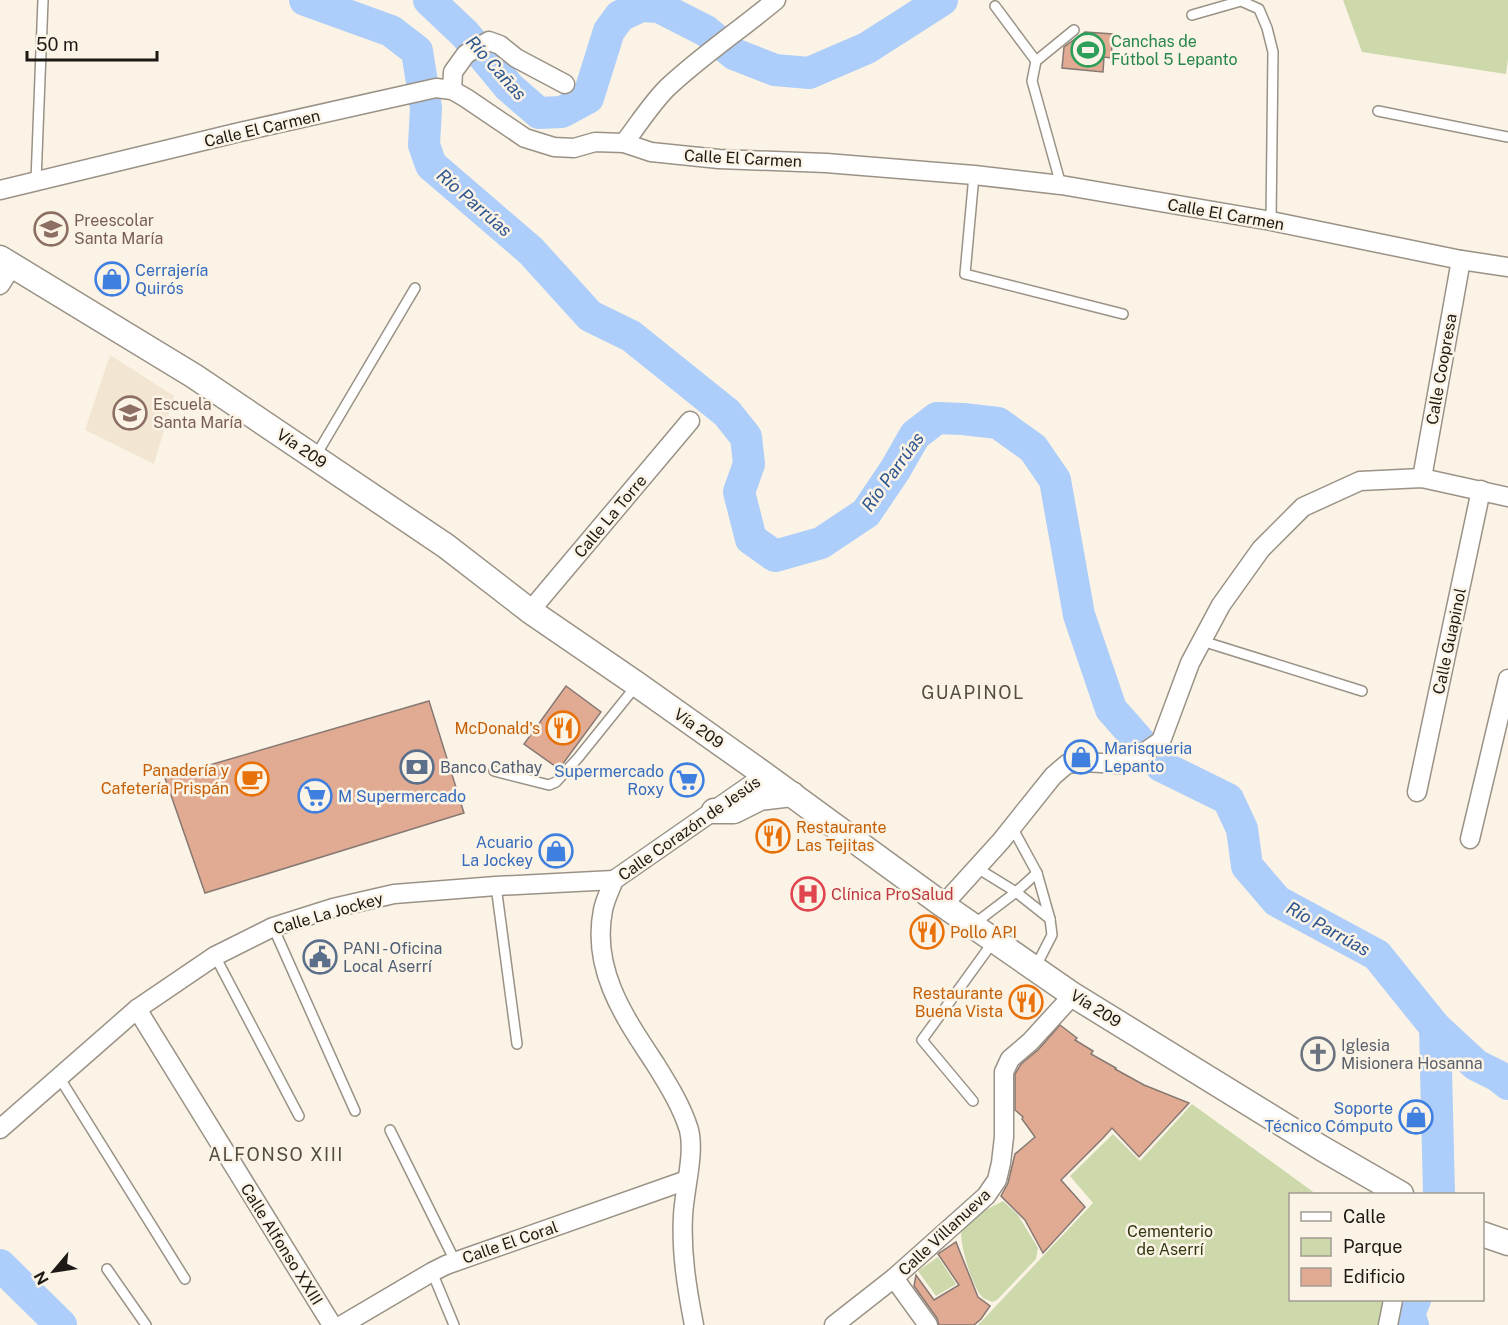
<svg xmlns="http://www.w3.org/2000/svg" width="1508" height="1325" font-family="'Public Sans',sans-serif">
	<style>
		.built { fill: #f2e6d2 }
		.green { fill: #cdd9ab }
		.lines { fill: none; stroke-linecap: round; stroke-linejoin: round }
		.river { stroke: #adcdfa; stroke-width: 32 }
		.building { fill: #e1ab93; stroke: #867872; stroke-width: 1.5 }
		.lane-casing { stroke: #9a9286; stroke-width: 12 }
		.street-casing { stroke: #9a9286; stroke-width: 21 }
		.secondary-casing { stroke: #9a9286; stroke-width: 27 }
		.lane { stroke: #fff; stroke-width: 9 }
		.street { stroke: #fff; stroke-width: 18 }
		.secondary { stroke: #fff; stroke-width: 24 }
		.labels { text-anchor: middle; stroke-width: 5; stroke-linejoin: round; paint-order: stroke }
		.leisure-label { font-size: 16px; fill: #27864d; stroke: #fbf3e5; text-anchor: start }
		.street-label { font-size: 16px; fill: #1d1a15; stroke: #fbf3e5 }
		.education-label { font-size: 16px; fill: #785e54; stroke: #fbf3e5; text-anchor: start }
		.shop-label { font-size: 16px; fill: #366cbe; stroke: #fbf3e5; text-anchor: start }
		.food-label { font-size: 16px; fill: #c56008; stroke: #fbf3e5; text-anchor: end }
		.service-label { font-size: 16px; fill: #4e5e75; stroke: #fbf3e5; text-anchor: start }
		.health-label { font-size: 16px; fill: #be3a42; stroke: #fbf3e5; text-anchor: start }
		.worship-label { font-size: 16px; fill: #5b616d; stroke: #fbf3e5; text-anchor: start }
		.park-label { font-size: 16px; fill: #313911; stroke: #fbf3e5 }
		.water-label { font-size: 18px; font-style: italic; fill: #2e568e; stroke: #fbf3e5 }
		.neighbourhood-label { font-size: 18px; letter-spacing: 1.5px; fill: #524c41; stroke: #fbf3e5 }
	</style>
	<rect width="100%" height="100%" fill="#fbf3e5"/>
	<path class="built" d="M110,355L174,396L154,464L85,430Z"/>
	<g class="green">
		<path d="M1343,0H1508V59L1506,74L1362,52Z"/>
		<path d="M1192,1104L1316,1194H1290V1300H1383L1379,1325H978L1093,1203L1070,1176L1113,1134L1140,1161Z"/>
		<path d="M1003,1201L1018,1215L1038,1248L1036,1259L997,1300L992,1302C990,1301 985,1299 983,1298C972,1287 961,1248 961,1233L976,1215Z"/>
		<path d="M938,1257L956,1284L936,1296L918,1271Z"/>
	</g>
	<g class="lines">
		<g class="river">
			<path d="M305,0L391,31L417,51L426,108L424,145L431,165L531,251L590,316L631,336L727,413L746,437L749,464L739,492L751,539L775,556L821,543L866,513L895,470L915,435L937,418L963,419L998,423L1033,448L1055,480L1079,615L1111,709L1161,766L1228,799L1242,829L1247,866L1277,901L1377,955L1435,1027L1439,1194"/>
			<path d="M429,0L465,34L509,87L539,113L562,112L588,98L609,31L620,16L641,6L659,7L706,31L734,54L775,70L809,73L867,48L942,0"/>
			<path d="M1435,1027L1476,1065L1498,1076L1508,1084"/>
			<path d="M0,1265L61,1325"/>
			<path d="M1413,1325L1409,1314L1415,1300"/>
		</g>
	</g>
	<g class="building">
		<path d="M1085,32L1113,34L1111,58L1104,57L1103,72L1062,68L1064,47Z"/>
		<path d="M566,686L601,712L559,769L524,744Z"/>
		<path d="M429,701L464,813L205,893L165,778Z"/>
		<path d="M1060,1025L1077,1038L1075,1040L1093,1051L1091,1054L1116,1068L1115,1069L1144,1085L1189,1103L1139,1157L1112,1128L1103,1138L1061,1180L1085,1207L1043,1253L1025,1220L1001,1196L1008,1183L1015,1154L1035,1137L1022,1119L1023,1117L1015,1110V1074L1021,1064L1038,1050Z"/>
		<path d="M956,1242L978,1297L990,1306L981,1319L974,1325H939L937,1318L914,1286L916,1275L934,1300L959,1285L938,1254Z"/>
	</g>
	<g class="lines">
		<defs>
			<g id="lane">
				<path d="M995,6L1036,61"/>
				<path d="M1192,15L1241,1L1259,9L1267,28L1273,52L1271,221"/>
				<path d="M1378,111L1508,137"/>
				<path d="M974,175L965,274L1123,314"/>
				<path d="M36,181L43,0"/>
				<path d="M1061,185L1032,81L1036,61L1074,30"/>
				<path d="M315,457L415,288"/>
				<path d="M1202,641L1362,691"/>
				<path d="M494,771L549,785L556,782L578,758L636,686"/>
				<path d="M1012,827L1037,873L1050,919L1052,935L1035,968"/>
				<path d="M977,868L1016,892L1050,919"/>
				<path d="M496,886L517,1044"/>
				<path d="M974,924L1016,892L1037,873"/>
				<path d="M273,927L355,1111"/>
				<path d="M215,956L299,1116"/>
				<path d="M59,1077L185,1279"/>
				<path d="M973,1101L922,1040L993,942"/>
				<path d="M390,1130L455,1261"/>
				<path d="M107,1269L146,1325"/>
				<path d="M432,1272L454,1325"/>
			</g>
			<g id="street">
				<path d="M452,90L453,72L466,54L489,41L500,45L516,58L565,84"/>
				<path d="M624,143C638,125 651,104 667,88C701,56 740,30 776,0"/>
				<path d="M0,190L240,132L436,88L452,90L466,98L525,138L554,147L574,148L595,142L624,143L651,152L719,159L826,163L974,175L1061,185L1271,221L1461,260L1508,267"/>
				<path d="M0,285L12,266"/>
				<path d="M1422,478L1461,260"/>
				<path d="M530,611L690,421"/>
				<path d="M1417,792L1481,490"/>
				<path d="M1470,839L1508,679"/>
				<path d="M943,905L1001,841L1053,776L1067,764L1084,762L1119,764L1132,761L1161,741L1190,663L1221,605L1261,549L1303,507L1360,481L1422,478L1508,497"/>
				<path d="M137,1009L332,1325"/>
				<path d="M0,1129L137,1009L215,956L273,927L333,908L394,894L496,886L614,880"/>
				<path d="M894,1278L928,1325"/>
				<path d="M342,1325L432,1272L446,1265L687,1180"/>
				<path d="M694,1325C687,1289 681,1253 683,1216C684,1191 695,1154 689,1130C682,1107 669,1086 656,1065C625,1018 591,970 603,910C605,900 610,890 614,880L765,775"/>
				<path d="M834,1325L894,1278L986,1196L997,1180L1001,1163L1004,1137V1072L1010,1059L1030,1042L1073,995"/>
				<path d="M1388,1325L1393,1300"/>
			</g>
			<g id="secondary">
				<path d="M0,258L194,376L446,546L530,611L638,685L765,775L943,905L1073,995L1323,1149L1401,1194"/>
				<path d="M714,811H734L760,798L792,794"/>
				<path d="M1482,1234L1508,1243"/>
			</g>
		</defs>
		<use href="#lane" class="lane-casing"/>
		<use href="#street" class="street-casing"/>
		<use href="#secondary" class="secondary-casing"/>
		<use href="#lane" class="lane"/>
		<use href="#street" class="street"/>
		<use href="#secondary" class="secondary"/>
	</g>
	<defs>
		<symbol id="stadium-ring" viewBox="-11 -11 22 22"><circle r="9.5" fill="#fbf3e5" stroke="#2e9e5b" stroke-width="1.5"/><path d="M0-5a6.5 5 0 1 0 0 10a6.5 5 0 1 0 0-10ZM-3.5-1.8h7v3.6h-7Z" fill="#2e9e5b"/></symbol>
		<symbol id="school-ring" viewBox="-11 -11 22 22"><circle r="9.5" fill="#fbf3e5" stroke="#8d6e63" stroke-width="1.5"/><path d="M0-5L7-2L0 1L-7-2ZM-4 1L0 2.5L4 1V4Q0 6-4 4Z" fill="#8d6e63"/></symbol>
		<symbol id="shop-ring" viewBox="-11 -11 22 22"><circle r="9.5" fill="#fbf3e5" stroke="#3f7fe0" stroke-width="1.5"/><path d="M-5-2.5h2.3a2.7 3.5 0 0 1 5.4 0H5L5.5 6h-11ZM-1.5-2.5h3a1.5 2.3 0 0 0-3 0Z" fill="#3f7fe0"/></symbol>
		<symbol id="restaurant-ring" viewBox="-11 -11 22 22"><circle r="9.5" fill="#fbf3e5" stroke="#e8710a" stroke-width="1.5"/><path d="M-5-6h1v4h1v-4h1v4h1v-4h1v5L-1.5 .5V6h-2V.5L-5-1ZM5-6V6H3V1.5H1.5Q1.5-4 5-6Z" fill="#e8710a"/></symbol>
		<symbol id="bank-ring" viewBox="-11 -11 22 22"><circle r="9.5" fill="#fbf3e5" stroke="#5c6f8a" stroke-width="1.5"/><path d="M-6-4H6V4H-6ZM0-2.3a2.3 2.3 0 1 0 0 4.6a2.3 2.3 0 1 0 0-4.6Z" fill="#5c6f8a"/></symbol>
		<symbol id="cafe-ring" viewBox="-11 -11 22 22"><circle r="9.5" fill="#fbf3e5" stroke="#e8710a" stroke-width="1.5"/><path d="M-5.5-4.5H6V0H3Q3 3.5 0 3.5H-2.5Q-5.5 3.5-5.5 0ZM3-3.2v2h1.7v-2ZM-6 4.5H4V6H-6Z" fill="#e8710a"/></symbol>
		<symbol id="supermarket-ring" viewBox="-11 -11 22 22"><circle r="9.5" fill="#fbf3e5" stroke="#3f7fe0" stroke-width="1.5"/><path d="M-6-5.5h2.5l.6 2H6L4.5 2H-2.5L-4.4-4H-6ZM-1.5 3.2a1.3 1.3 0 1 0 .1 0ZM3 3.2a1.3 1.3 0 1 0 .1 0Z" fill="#3f7fe0"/></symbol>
		<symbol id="hospital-ring" viewBox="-11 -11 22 22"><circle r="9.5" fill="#fbf3e5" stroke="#e0444e" stroke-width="1.5"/><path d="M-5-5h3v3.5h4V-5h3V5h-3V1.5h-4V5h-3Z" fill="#e0444e"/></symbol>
		<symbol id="civic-ring" viewBox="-11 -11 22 22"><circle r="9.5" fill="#fbf3e5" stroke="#5c6f8a" stroke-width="1.5"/><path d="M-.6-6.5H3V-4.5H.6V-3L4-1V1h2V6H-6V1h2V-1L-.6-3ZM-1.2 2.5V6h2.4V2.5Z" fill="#5c6f8a"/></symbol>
		<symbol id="church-ring" viewBox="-11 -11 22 22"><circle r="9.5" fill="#fbf3e5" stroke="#6b7280" stroke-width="1.5"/><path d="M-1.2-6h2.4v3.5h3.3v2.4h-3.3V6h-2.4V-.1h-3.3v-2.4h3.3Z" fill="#6b7280"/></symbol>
	</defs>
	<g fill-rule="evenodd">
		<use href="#stadium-ring" x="1069" y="31" width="38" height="38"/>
		<use href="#school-ring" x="32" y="210" width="38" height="38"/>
		<use href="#shop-ring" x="93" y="260" width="38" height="38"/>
		<use href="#school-ring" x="111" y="394" width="38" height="38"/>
		<use href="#restaurant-ring" x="544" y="709" width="38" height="38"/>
		<use href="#shop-ring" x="1062" y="738" width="38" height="38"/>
		<use href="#bank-ring" x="398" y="748" width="38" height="38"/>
		<use href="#cafe-ring" x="233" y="760" width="38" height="38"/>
		<use href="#supermarket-ring" x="668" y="761" width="38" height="38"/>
		<use href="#supermarket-ring" x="296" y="777" width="38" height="38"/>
		<use href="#restaurant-ring" x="754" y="817" width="38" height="38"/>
		<use href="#shop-ring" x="537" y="832" width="38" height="38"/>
		<use href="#hospital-ring" x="789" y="875" width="38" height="38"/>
		<use href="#restaurant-ring" x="908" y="913" width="38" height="38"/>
		<use href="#civic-ring" x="301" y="938" width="38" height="38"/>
		<use href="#restaurant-ring" x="1007" y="983" width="38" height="38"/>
		<use href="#church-ring" x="1299" y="1035" width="38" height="38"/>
		<use href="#shop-ring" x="1397" y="1098" width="38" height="38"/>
	</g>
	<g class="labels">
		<g class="leisure-label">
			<text x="1111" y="47">Canchas de<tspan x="1111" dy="18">Fútbol 5 Lepanto</tspan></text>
		</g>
		<g class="street-label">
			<text transform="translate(262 128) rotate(-13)" y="6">Calle El Carmen</text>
			<text transform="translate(743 158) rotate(3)" y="6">Calle El Carmen</text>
			<text transform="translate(1226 214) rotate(10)" y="6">Calle El Carmen</text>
			<text transform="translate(1441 369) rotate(-80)" y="6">Calle Coopresa</text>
			<text transform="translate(302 448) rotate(34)" y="6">Vía 209</text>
			<text transform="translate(610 516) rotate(-50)" y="6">Calle La Torre</text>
			<text transform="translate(1449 641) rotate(-78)" y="6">Calle Guapinol</text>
			<text transform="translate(699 728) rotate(35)" y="6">Vía 209</text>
			<text transform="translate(689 828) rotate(-35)" y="6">Calle Corazón de Jesús</text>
			<text transform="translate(328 913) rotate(-16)" y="6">Calle La Jockey</text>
			<text transform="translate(1096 1008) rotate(32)" y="6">Vía 209</text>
			<text transform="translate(944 1232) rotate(-43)" y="6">Calle Villanueva</text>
			<text transform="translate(510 1242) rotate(-19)" y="6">Calle El Coral</text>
			<text transform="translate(282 1244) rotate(58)" y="6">Calle Alfonso XXIII</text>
		</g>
		<g class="education-label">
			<text x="74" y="226">Preescolar<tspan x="74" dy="18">Santa María</tspan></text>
			<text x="153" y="410">Escuela<tspan x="153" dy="18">Santa María</tspan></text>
		</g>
		<g class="shop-label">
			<text x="135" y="276">Cerrajería<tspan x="135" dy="18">Quirós</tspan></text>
			<text x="1104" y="754">Marisqueria<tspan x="1104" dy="18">Lepanto</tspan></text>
			<text x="664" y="777" text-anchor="end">Supermercado<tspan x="664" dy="18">Roxy</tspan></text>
			<text x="338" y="802">M Supermercado</text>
			<text x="533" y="848" text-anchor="end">Acuario<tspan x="533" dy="18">La Jockey</tspan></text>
			<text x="1393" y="1114" text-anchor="end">Soporte<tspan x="1393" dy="18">Técnico Cómputo</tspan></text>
		</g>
		<g class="food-label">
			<text x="540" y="734">McDonald's</text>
			<text x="229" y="776">Panadería y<tspan x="229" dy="18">Cafetería Prispán</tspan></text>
			<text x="796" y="833" text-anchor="start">Restaurante<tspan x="796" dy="18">Las Tejitas</tspan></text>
			<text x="950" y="938" text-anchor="start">Pollo API</text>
			<text x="1003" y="999">Restaurante<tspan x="1003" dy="18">Buena Vista</tspan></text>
		</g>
		<g class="service-label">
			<text x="440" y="773">Banco Cathay</text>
			<text x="343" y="954">PANI - Oficina<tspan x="343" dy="18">Local Aserrí</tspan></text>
		</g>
		<g class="health-label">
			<text x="831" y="900">Clínica ProSalud</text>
		</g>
		<g class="worship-label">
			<text x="1341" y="1051">Iglesia<tspan x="1341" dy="18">Misionera Hosanna</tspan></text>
		</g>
		<g class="park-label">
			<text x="1170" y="1237">Cementerio<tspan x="1170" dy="18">de Aserrí</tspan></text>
		</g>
		<g class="water-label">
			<text transform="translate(496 68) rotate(48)" y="6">Río Cañas</text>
			<text transform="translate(474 203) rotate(41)" y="6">Río Parrúas</text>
			<text transform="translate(893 472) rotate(-54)" y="6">Río Parrúas</text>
			<text transform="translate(1328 929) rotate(29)" y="6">Río Parrúas</text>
		</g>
		<g class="neighbourhood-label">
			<text x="973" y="699">GUAPINOL</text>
			<text x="276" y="1161">ALFONSO XIII</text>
		</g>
	</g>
	<rect x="1289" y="1193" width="195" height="108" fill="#fbf3e5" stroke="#a29c92" stroke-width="1.5"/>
	<rect x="1301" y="1212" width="30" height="9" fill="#ffffff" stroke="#a29c92" stroke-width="1.5"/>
	<text x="1343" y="1223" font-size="18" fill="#1d1a15">Calle</text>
	<rect x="1301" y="1238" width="30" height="18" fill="#cdd9ab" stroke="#a29c92" stroke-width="1.5"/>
	<text x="1343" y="1253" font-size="18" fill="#1d1a15">Parque</text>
	<rect x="1301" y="1268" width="30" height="18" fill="#e1ab93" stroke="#a29c92" stroke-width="1.5"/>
	<text x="1343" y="1283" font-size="18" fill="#1d1a15">Edificio</text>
	<g transform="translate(54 1271) rotate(241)" stroke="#fbf3e5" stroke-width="4.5" paint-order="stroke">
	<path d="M0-4.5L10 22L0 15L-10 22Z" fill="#1d1a15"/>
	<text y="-9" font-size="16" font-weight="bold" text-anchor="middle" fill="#1d1a15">N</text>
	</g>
	<path d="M27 51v9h130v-9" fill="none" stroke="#1d1a15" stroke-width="3"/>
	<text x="36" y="51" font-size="18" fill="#1d1a15" stroke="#fbf3e5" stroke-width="4.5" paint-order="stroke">50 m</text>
</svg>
